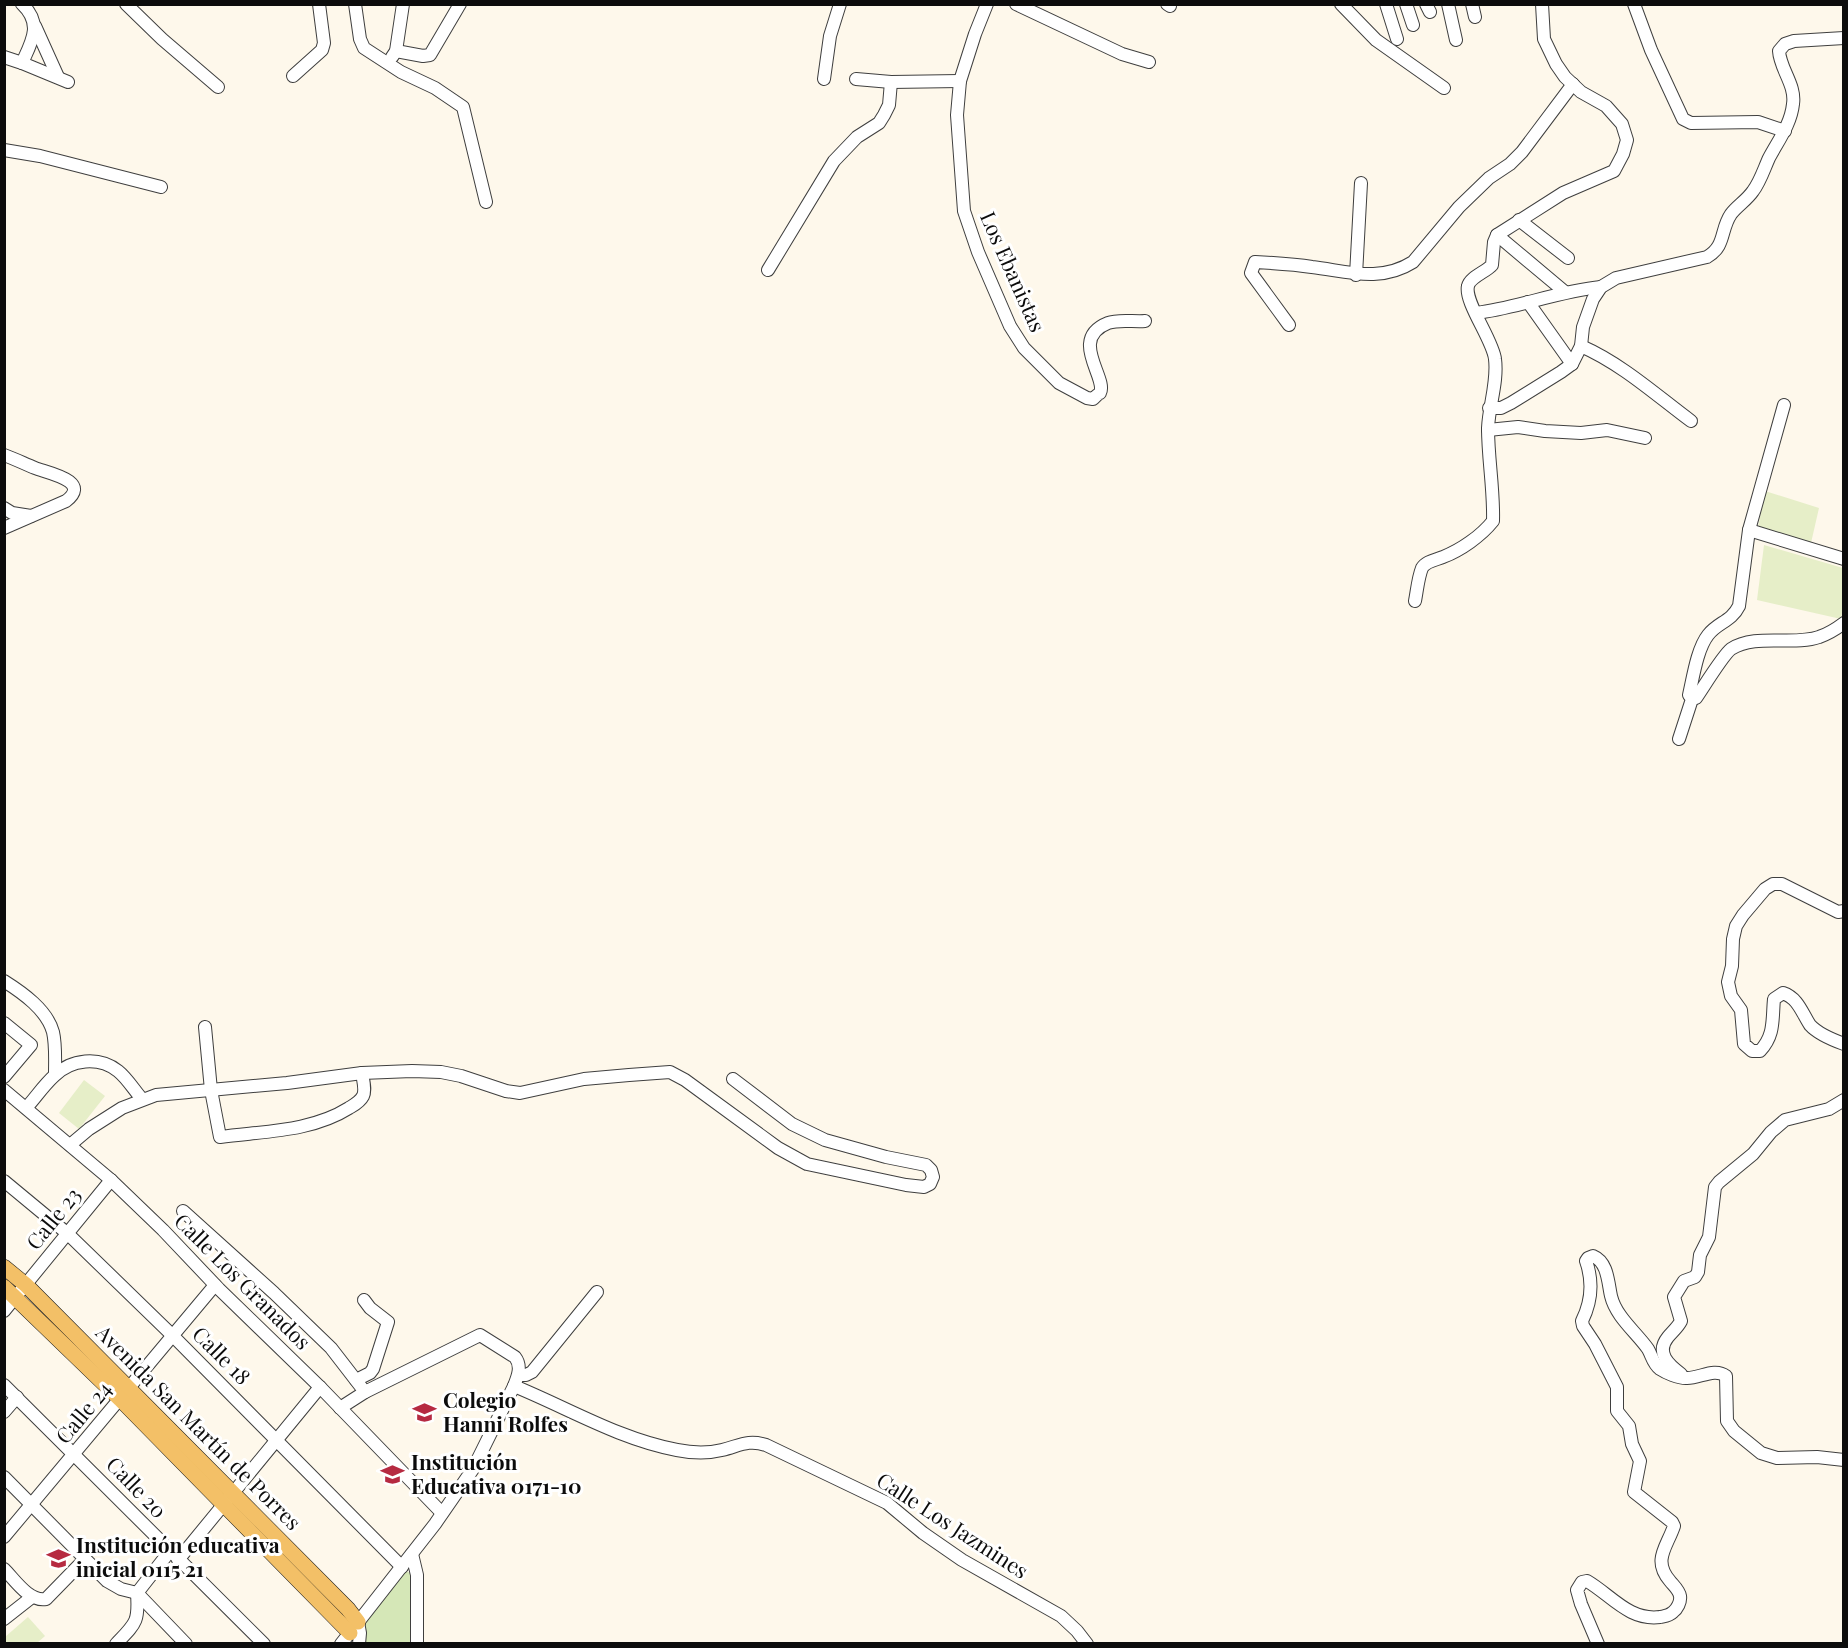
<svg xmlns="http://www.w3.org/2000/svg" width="1848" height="1648" font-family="'Playfair Display',serif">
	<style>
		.green { fill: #d5e7b7 }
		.pitch { fill: #e6eec8 }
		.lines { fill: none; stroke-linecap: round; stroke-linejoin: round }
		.minor-casing { stroke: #3f3f3f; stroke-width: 14 }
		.major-casing { stroke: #1d1d1d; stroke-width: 16 }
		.minor { stroke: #fff; stroke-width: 12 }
		.major { stroke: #f3c067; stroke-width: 15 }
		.labels { text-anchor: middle; stroke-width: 6; stroke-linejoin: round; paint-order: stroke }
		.street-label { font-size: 21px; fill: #0c0c0c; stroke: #fff }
		.poi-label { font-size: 21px; font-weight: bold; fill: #0c0c0c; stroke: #fff; text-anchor: start }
	</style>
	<rect width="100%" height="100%" fill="#fef8eb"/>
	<path class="green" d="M402,1571L413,1573L412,1643H364L362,1619Z"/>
	<g class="pitch">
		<path d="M1765,491L1819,508L1811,543L1758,527Z"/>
		<path d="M1764,545L1843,568L1844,601L1841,619L1757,600Z"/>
		<path d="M84,1080L105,1096L79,1129L59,1113Z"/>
		<path d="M28,1617L45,1636L37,1643H5V1637Z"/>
	</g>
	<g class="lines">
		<defs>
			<g id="minor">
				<path d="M22,4C43,24 32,41 22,63L68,82"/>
				<path d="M126,4L162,39L218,87"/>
				<path d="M355,4L360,39L364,48L401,72L435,88L463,107L486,202"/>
				<path d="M987,4L975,34L960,81L957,115L964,211L978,252L1010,326L1024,348L1059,383L1087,398L1093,399C1094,398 1099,393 1100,393C1108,378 1068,339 1108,323C1118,319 1134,322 1145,321"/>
				<path d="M1016,4L1122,54L1149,62"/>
				<path d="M1167,4L1170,6"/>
				<path d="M1341,4L1376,40L1444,88"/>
				<path d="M1386,4L1397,39"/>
				<path d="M1406,4L1413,25"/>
				<path d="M1426,4L1430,12"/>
				<path d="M1448,4L1456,40"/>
				<path d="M1472,4L1475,17"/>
				<path d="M1634,4L1651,50L1683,119L1691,123L1758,122L1785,131"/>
				<path d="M35,26L58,77"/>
				<path d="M396,51L423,56L430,55L460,4"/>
				<path d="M4,57L22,63"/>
				<path d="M392,57L396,51L403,4"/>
				<path d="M293,76L322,50L324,43L319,4"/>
				<path d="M824,79L830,36L840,4"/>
				<path d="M856,79L891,82L960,81"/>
				<path d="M4,150L40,156L161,187"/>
				<path d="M1519,220L1568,258"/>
				<path d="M1497,235L1565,292"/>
				<path d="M768,270L834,161L857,137L879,123L884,115L889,105L891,82"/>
				<path d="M1356,275L1361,183"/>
				<path d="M1528,302L1572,364"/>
				<path d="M1476,313C1518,308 1558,291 1601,287"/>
				<path d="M1289,325L1251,273L1255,262C1274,263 1293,264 1312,267C1347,271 1380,283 1413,262L1459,207L1489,178L1510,164L1522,152L1573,84"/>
				<path d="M1581,346C1622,364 1656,395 1691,421"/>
				<path d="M1489,408H1501L1511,403L1561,372L1572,364L1581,346L1583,327L1593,299L1601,287L1616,278L1707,257C1726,246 1720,230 1731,214C1737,206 1747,200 1753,191C1760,182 1764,169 1769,158C1778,141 1791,124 1793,104C1796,85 1780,69 1779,51L1785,44L1794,41L1844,38"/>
				<path d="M1488,430L1518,427L1545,431L1581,433L1607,430L1645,438"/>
				<path d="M4,455C15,459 25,464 35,468C48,473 92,481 66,501L4,528"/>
				<path d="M4,508L12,513L31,516"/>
				<path d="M1749,530L1844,559"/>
				<path d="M1415,601C1417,591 1418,578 1422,568C1426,561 1436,560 1443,557C1461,550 1481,536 1493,521C1494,490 1488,459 1488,428C1489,405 1498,382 1495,359C1493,340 1464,302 1468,286C1470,277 1486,272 1492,265L1494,242L1497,235L1563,193L1614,171L1623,154L1627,140L1622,124L1606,106L1581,92L1565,77L1556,64L1544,39L1542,4"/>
				<path d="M1692,699L1696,698C1703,688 1723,655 1731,649C1755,633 1794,646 1819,637C1828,634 1836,629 1844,623"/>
				<path d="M1679,739L1692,699L1689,695C1693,678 1697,649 1708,635C1718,622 1731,622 1739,606L1749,530L1784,405"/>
				<path d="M1844,911L1838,912L1782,884H1773L1765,889L1743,915L1736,926L1733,939L1732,966L1728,982L1731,996L1741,1010L1744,1044L1752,1051H1760C1775,1035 1772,1020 1774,999L1783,993C1798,998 1802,1013 1810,1025C1818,1034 1833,1040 1844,1044"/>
				<path d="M4,981C23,993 47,1010 53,1032C56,1045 55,1060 55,1074"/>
				<path d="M4,1023L31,1045L4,1077"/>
				<path d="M205,1027L211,1090L220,1137C263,1131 311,1132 349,1108C354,1105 360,1102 363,1096C366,1090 363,1080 362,1073"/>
				<path d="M4,1090L111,1180L163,1230L219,1289L320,1387L442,1513"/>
				<path d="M27,1107C36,1097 44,1085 54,1076C71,1059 99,1056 118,1071C127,1078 134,1090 142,1099"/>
				<path d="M70,1145L89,1129L122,1108L156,1095L287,1083L362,1073L412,1071L441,1072L461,1076L506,1091L520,1093L584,1079L629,1075L670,1072L685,1080L778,1148L807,1164L906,1185L924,1187L930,1184L933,1177L931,1170L926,1165L886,1157L825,1140L792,1124L733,1079"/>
				<path d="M4,1181L68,1234L173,1336L402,1567"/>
				<path d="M183,1211L274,1293L331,1348L365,1392"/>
				<path d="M4,1311L111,1180"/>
				<path d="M1681,1374C1669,1365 1655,1353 1668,1337C1673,1331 1678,1327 1681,1321L1674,1297L1684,1281L1695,1277L1698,1272L1700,1255L1709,1237L1715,1187L1719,1182L1753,1154L1771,1132L1785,1120L1829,1109L1844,1100"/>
				<path d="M519,1375H526L532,1372L597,1292"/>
				<path d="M356,1380L370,1373L373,1369L388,1322L370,1308L364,1300"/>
				<path d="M4,1385L264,1644"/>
				<path d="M514,1386C568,1408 619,1439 677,1450C692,1453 706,1454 722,1450C739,1446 748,1439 766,1445L887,1503L923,1533L962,1560L1061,1616L1077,1631L1087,1644"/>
				<path d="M340,1408L365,1392L480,1335L515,1357C522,1366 518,1376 514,1386L473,1469L435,1524L341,1644"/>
				<path d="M4,1412L17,1397"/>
				<path d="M4,1477L107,1581L121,1589L137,1593L186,1644"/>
				<path d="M4,1537L215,1285"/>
				<path d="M412,1554L417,1575V1644"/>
				<path d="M178,1560L320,1387"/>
				<path d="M4,1569C15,1580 29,1602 46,1599L85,1559"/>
				<path d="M137,1593L170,1551"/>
				<path d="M4,1619L32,1597"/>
				<path d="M358,1622L360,1633L359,1644"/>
				<path d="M116,1644C136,1623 139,1622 137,1593"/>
				<path d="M1598,1644L1581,1604L1577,1590L1582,1582L1587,1581C1611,1595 1629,1621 1660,1617C1665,1616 1669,1616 1673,1612C1677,1609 1681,1602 1680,1596C1679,1590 1674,1586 1670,1581C1652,1560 1667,1547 1674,1526L1672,1522L1634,1492L1640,1461L1632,1444L1629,1426L1617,1411V1387L1595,1344L1583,1326L1582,1321C1592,1301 1593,1281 1586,1261L1588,1258L1593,1256C1608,1262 1608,1283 1611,1296C1616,1317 1636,1332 1648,1349C1652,1356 1653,1364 1660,1369C1666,1373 1678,1378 1686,1378C1699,1379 1714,1367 1726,1376L1727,1421L1734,1431L1761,1453L1777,1458L1817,1457L1844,1460"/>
			</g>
			<g id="major">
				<path d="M4,1267L26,1285L348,1609L358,1622"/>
				<path d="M4,1287L120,1399L350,1633"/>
			</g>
		</defs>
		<use href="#minor" class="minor-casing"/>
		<use href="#major" class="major-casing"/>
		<use href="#minor" class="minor"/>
		<use href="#major" class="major"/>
	</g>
	<defs>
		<symbol id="school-bare" viewBox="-9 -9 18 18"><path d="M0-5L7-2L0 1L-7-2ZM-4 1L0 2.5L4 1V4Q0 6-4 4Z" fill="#b62a41" stroke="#fff" stroke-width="2.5" paint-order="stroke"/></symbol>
	</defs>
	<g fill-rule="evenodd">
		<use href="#school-bare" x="408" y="1396" width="33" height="33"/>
		<use href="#school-bare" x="376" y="1458" width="33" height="33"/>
		<use href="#school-bare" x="42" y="1542" width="33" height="33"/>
	</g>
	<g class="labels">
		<g class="street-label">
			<text transform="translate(1012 272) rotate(66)" y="7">Los Ebanistas</text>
			<text transform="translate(54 1219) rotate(-51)" y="7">Calle 23</text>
			<text transform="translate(242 1282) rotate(45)" y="7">Calle Los Granados</text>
			<text transform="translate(221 1356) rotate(45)" y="7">Calle 18</text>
			<text transform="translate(84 1413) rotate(-50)" y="7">Calle 24</text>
			<text transform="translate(198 1428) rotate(45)" y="7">Avenida San Martín de Porres</text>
			<text transform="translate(136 1488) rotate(46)" y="7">Calle 20</text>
			<text transform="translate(952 1526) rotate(33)" y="7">Calle Los Jazmines</text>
		</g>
		<g class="poi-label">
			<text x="443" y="1408">Colegio<tspan x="443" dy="24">Hanni Rolfes</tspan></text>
			<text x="411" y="1470">Institución<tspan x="411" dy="24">Educativa 0171-10</tspan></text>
			<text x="76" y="1553">Institución educativa<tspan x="76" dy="24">inicial 0115 21</tspan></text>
		</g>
	</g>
	<rect width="1848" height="1648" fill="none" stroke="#0c0c0c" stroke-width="12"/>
</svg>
